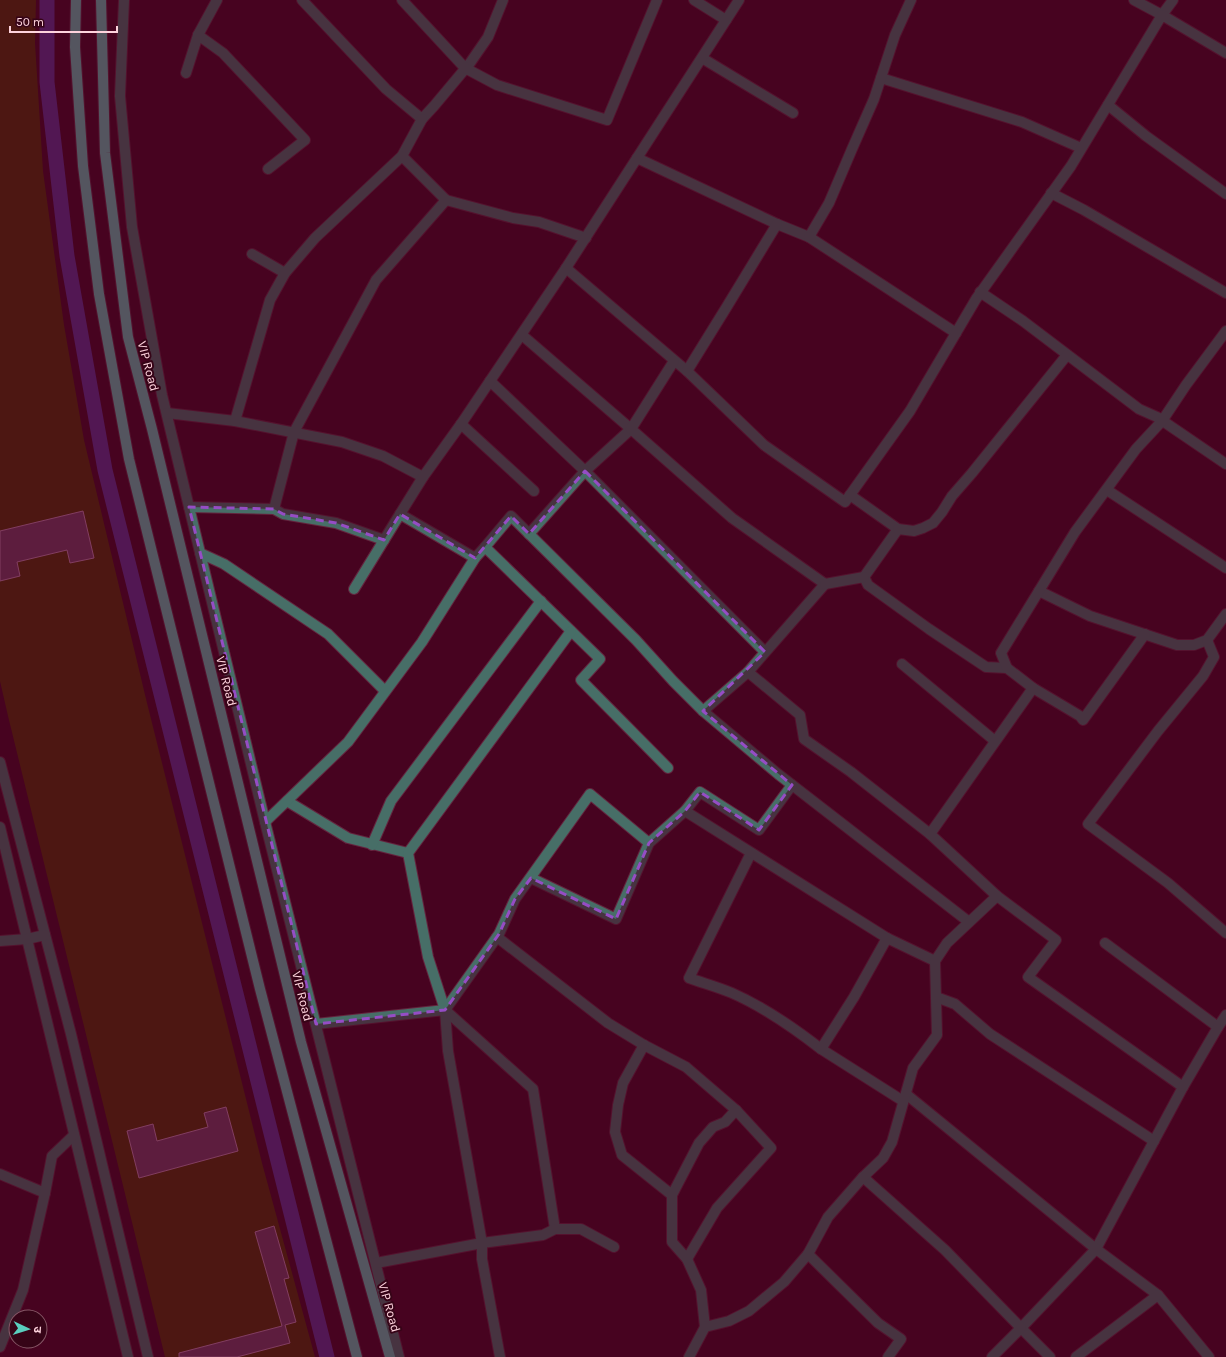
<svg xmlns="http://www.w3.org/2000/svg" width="1226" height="1357" font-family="Karla,'Noto Sans Devanagari',sans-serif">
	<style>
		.green { fill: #562f00 }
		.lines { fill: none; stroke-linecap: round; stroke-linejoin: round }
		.canal { stroke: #5f3090; stroke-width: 15 }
		.building { fill: #793c63; stroke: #c883ad }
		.minor-casing { stroke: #64243e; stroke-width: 12 }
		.major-casing { stroke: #64243e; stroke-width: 12 }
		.minor { stroke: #476e67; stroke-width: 10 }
		.major { stroke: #64b8ab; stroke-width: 10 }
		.marked { fill: none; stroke: #954dc5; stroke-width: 3; stroke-dasharray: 8 5; stroke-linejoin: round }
		.labels { text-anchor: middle; stroke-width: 4; stroke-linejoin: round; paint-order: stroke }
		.street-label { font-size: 13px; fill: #fed3dd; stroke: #360417 }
	</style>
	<rect width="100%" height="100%" fill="#470320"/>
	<path class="green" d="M0,0H36L35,43L43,171L64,325L84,440L147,703L262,1163L315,1357H165L8,716L0,681Z"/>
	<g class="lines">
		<path class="canal" d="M47,0V82L67,256L105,470L327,1357"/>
	</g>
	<g class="building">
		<path d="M83,511L94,558L70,563L67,550L17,562L20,576L0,581V531Z"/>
		<path d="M226,1107L238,1151L139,1178L127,1131L153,1124L157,1141L208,1127L204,1113Z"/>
		<path d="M274,1226L289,1278L284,1279L296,1322L285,1325L290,1343L237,1357H179V1353L282,1326L255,1232Z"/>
	</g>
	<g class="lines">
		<defs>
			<g id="minor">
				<path d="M124,0L120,96L132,227L162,395L265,822L399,1357"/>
				<path d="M302,0L386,89L422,119L434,106L470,63L488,37L503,0"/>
				<path d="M402,0L465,68L497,85L607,120L657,0"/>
				<path d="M694,0L726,20"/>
				<path d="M1134,0L1162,15L1173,0"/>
				<path d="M198,35L223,53L305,140L268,169"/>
				<path d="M702,58L793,113"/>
				<path d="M186,73L198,35L217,0"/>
				<path d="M881,78L1022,122L1081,148"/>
				<path d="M1108,105L1146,136L1226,194"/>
				<path d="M637,158L777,224L809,237L829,203L852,149L874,99L895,35L911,0"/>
				<path d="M1051,193L1084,210L1226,293"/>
				<path d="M446,200L513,218L539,222L586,238"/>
				<path d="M809,237L956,333"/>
				<path d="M252,254L285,273"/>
				<path d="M566,268L687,371L764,445L845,502L910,411L976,299L1071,166L1162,15L1226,53"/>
				<path d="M980,292L1023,321L1139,409L1157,417L1226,464"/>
				<path d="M522,335L631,429L585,471L529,534"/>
				<path d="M674,361L631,429L732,518L825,584L748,672L800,715L804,739L851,772L930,834"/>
				<path d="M687,371L726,308L777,224"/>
				<path d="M490,381L585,471L765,652"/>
				<path d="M167,413L235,421L342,442L383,456L423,477"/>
				<path d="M235,421L270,300L285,273L315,238L402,156L422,119"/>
				<path d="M461,424L534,491"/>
				<path d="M1107,490L1226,568"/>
				<path d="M850,495L898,529L864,577L868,585L929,629L986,667L1007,668"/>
				<path d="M189,507L274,509L283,514L336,523L384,540"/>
				<path d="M274,509L294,432L376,280L446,200L402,156"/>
				<path d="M898,529L914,531L923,528L933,523L942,512L952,496L972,473L1067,355"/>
				<path d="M485,547L511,516L636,640L673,681L703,711"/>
				<path d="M200,553L224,564L328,634L385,691"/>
				<path d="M475,558L485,547L600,659L581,680L668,768"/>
				<path d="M825,584L864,577"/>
				<path d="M354,589L400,514"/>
				<path d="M1039,591L1090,616L1177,645H1194L1207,640L1226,614"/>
				<path d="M1207,640L1214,657L1203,676L1158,731L1088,824L1168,883L1226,933"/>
				<path d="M902,664L995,741"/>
				<path d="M748,672L703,711L778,774L969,922"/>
				<path d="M1033,688L1080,716L1083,720L1145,634"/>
				<path d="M0,762L71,1034L148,1357"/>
				<path d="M287,801L348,838L408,853"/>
				<path d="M685,811L700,792L759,830L792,785"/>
				<path d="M265,822L348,742L422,642L475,558L400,514L423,477L461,424L566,268L739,0"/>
				<path d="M0,827L128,1357"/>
				<path d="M372,845L391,801L541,601"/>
				<path d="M751,853L689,978C703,983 718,987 732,993C764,1007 794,1028 821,1049"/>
				<path d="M531,878L616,919L649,843L685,811L887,938"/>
				<path d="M997,896L1056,940L1028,977L1183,1087L1096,1249L1021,1328L1050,1357"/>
				<path d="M497,937L608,1023L644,1045L686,1067L736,1110L771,1148L717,1208L687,1259"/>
				<path d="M0,941L27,939L45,935"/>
				<path d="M1105,943L1218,1027"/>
				<path d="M936,997L955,1004L990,1034L1154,1141"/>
				<path d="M445,1010L533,1089L555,1229"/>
				<path d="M316,1024L445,1010L499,934L515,899L590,794L649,843"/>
				<path d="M644,1045L623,1083L618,1105L615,1132L622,1155L672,1195"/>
				<path d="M1183,1087L1218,1027L1226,1015"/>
				<path d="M906,1094L1096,1249L1158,1295L1209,1357"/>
				<path d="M903,1101L821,1049L854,997L887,938L935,961"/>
				<path d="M0,1174L45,1193"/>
				<path d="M863,1177L945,1250L1021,1328L992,1357"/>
				<path d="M376,1263L482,1243L543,1235L555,1229H581L614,1247"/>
				<path d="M705,1327L701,1290L687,1259L672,1242V1195L699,1143L713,1127L725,1122L736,1110"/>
				<path d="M0,1347L23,1290L45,1193L52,1156L74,1135"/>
				<path d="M500,1357L482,1259V1243L448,1051L445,1010L428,957L408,853L571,631"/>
				<path d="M689,1357L705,1327L729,1321L749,1311L784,1282L808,1254"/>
				<path d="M888,1357L901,1339L878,1323L808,1254L828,1217L863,1177L883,1158L892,1142L913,1068L937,1035L935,961L947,943L997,896L930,834L1033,688L1007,668L1001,653L1075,532L1136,449L1162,421L1186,385L1226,331"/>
				<path d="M1076,1357L1158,1295"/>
			</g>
			<g id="major">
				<path d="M76,0L75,47L83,166L99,294L129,459L260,989L357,1357"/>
				<path d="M101,0L105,153L128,337L152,429L301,1042L390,1357"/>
			</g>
		</defs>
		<use href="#minor" class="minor-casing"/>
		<use href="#major" class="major-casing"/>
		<use href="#minor" class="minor"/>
		<use href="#major" class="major"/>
	</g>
	<path d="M0 0H1226V1357H0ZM585,471L765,652L703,711L792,785L759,830L700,792L685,811L649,843L616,919L531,878L515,899L499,934L445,1010L316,1024L189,507L274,509L283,514L336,523L384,540L400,514L475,558L511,516L529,534Z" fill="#470320" fill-opacity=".55" fill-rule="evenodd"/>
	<path class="marked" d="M585,471L765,652L703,711L792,785L759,830L700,792L685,811L649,843L616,919L531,878L515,899L499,934L445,1010L316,1024L189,507L274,509L283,514L336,523L384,540L400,514L475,558L511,516L529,534Z"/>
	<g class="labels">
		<g class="street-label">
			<text transform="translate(149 366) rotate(75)" y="5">VIP Road</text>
			<text transform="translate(227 681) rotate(76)" y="5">VIP Road</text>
			<text transform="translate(303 996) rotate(76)" y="5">VIP Road</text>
			<text transform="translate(390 1307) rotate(74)" y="5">VIP Road</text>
		</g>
	</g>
	<g transform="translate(28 1329) rotate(94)"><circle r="19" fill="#360417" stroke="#865766"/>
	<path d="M0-3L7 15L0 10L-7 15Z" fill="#5acebe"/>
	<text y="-6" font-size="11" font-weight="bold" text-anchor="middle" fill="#fed3dd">उ</text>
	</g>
	<path d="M10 26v6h107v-6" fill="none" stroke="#fed3dd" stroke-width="2"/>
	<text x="16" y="26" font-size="12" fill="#fed3dd" stroke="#360417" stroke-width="3" paint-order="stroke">50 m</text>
</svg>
